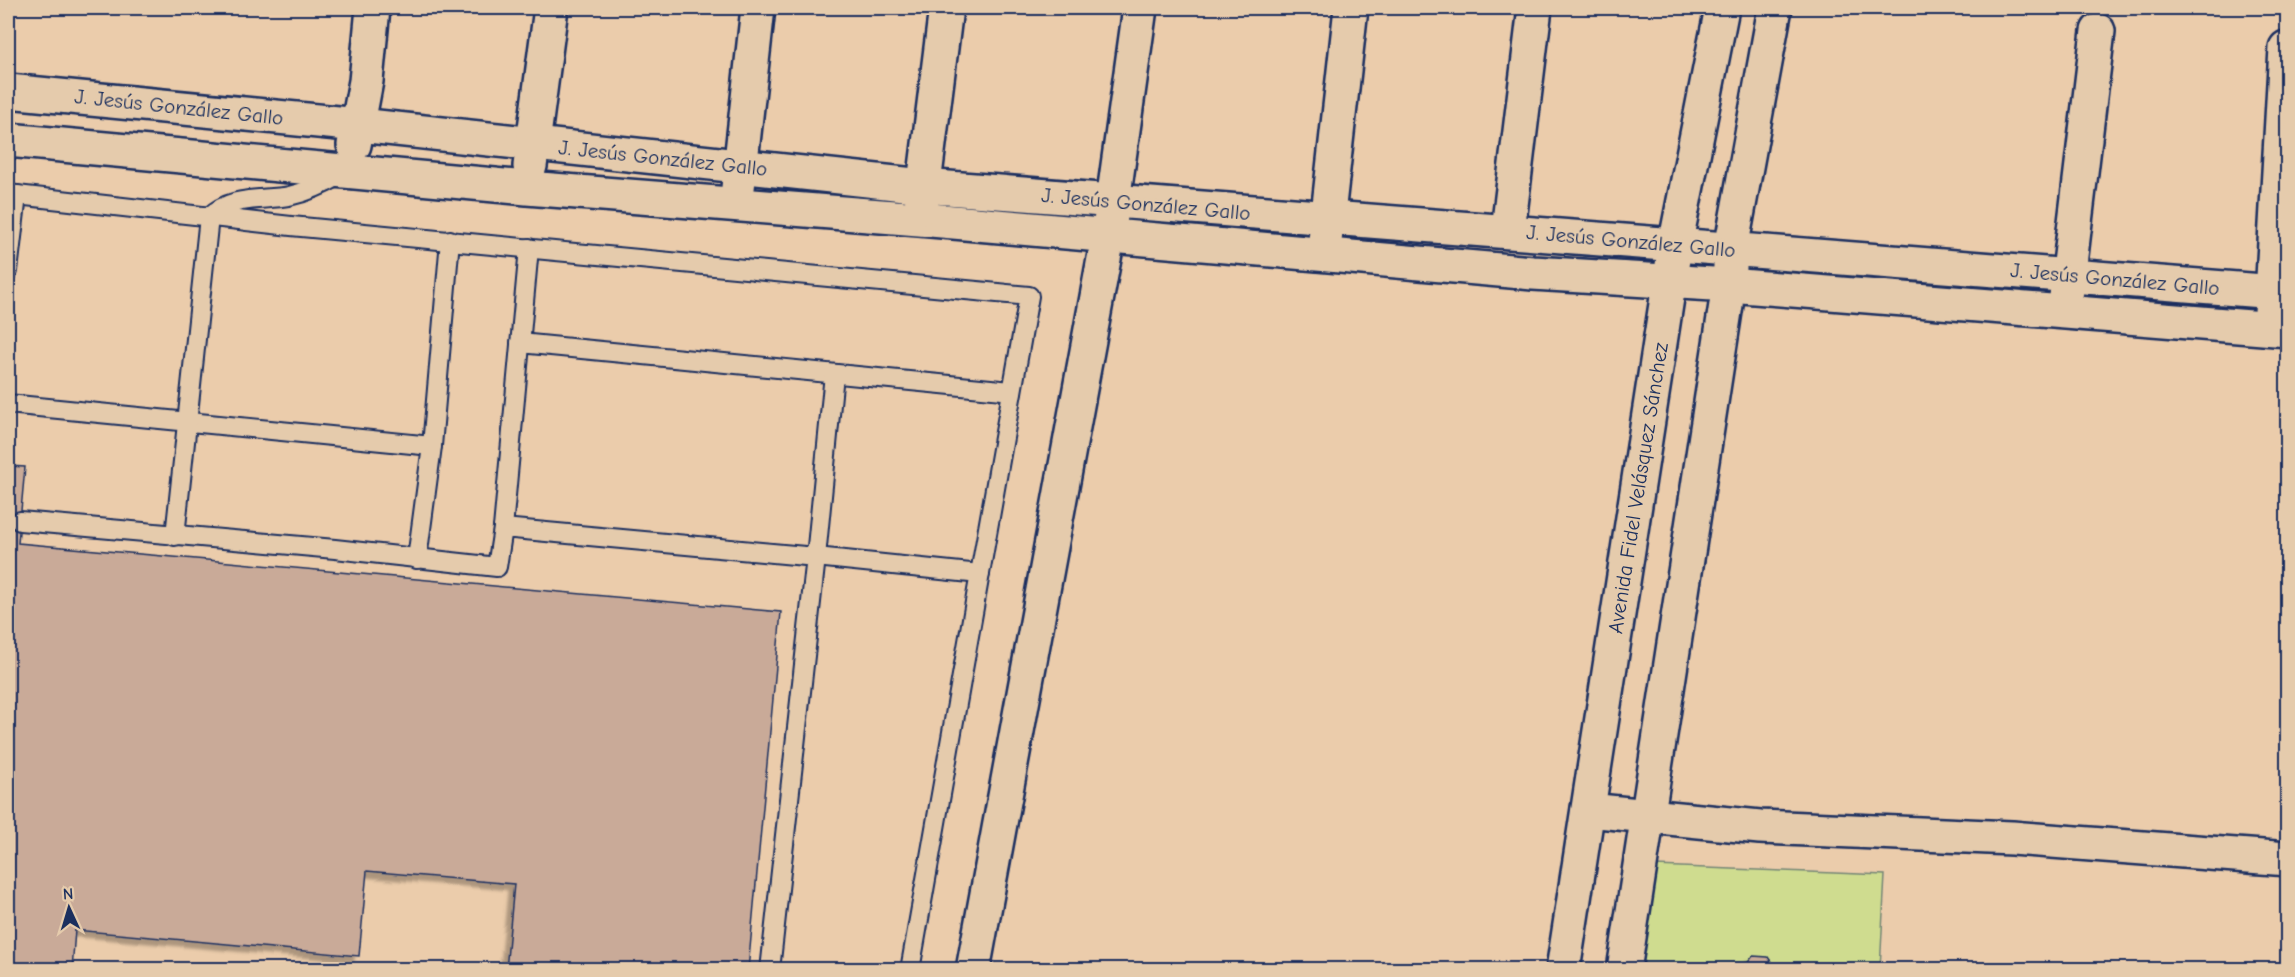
<svg xmlns="http://www.w3.org/2000/svg" width="2295" height="977" font-family="'Comic Neue',sans-serif">
	<style>
		.green { fill: #cfdc8f; stroke: #758676; stroke-width: 1.5 }
		.building { fill: #c9aa98; stroke: #1b2f5e; stroke-width: 1.5; filter: url(#shadow) }
		.lines { fill: none; stroke-linecap: round; stroke-linejoin: round }
		.lane-casing { stroke: #1b2f5e; stroke-width: 22 }
		.street-casing { stroke: #1b2f5e; stroke-width: 38 }
		.secondary-casing { stroke: #1b2f5e; stroke-width: 38 }
		.lane { stroke: #e5cbac; stroke-width: 18 }
		.street { stroke: #e5cbac; stroke-width: 33 }
		.secondary { stroke: #e5cbac; stroke-width: 33 }
		.labels { text-anchor: middle; stroke-width: 4.5; stroke-linejoin: round; paint-order: stroke }
		.street-label { font-size: 21px; fill: #1b2f5e; stroke: #e5cbac }
	</style>
	<defs>
		<filter id="shadow"><feDropShadow dx="-5.5" dy="5.5" stdDeviation="1.5" flood-color="#0004"/></filter>
	</defs>
	<rect width="100%" height="100%" fill="#ebccab"/>
	<filter id="ink" filterUnits="userSpaceOnUse"><feTurbulence type="fractalNoise" baseFrequency=".0167" numOctaves="2"/><feDisplacementMap in="SourceGraphic" scale="12" xChannelSelector="R" yChannelSelector="G"/><feConvolveMatrix kernelMatrix="1 2 1 2 8 2 1 2 1" color-interpolation-filters="sRGB"/></filter>
	<g filter="url(#ink)">
		<path class="green" d="M1655,866L1885,875L1880,969L1638,970Z"/>
		<g class="building">
			<path d="M8,466L25,467L18,543L781,612L748,970H506L514,884L367,871L359,956L75,930L72,970H8Z"/>
			<path d="M1753,956L1768,957L1777,970H1742Z"/>
		</g>
		<g class="lines">
			<defs>
				<g id="lane">
					<path d="M8,194L291,226L1029,296L910,970"/>
					<path d="M8,271L17,195"/>
					<path d="M520,343L1012,391"/>
					<path d="M834,374L816,557L980,574"/>
					<path d="M8,404L432,446"/>
					<path d="M20,521L335,549L497,567L503,528L816,557L770,970"/>
					<path d="M503,528L529,248"/>
					<path d="M175,536L209,217C232,195 261,201 289,196C308,192 325,184 342,174"/>
					<path d="M417,559L432,446L450,240"/>
				</g>
				<g id="street">
					<path d="M8,91L359,125L923,186L2288,293"/>
					<path d="M8,140L527,188L919,219L1533,273L1729,285L2288,330"/>
					<path d="M354,145L366,81L373,8"/>
					<path d="M530,166L551,8"/>
					<path d="M738,188L758,8"/>
					<path d="M921,208L946,8"/>
					<path d="M1508,230L1535,8"/>
					<path d="M1325,241L1351,8"/>
					<path d="M2066,297L2098,31"/>
					<path d="M2271,313L2286,48"/>
					<path d="M1588,810L1760,827L2012,838L2288,859"/>
					<path d="M973,970L1108,237L1140,8"/>
				</g>
				<g id="secondary">
					<path d="M1563,970L1675,246L1722,8"/>
					<path d="M1624,970L1729,285L1731,249L1775,8"/>
				</g>
			</defs>
			<use href="#lane" class="lane-casing"/>
			<use href="#street" class="street-casing"/>
			<use href="#secondary" class="secondary-casing"/>
			<use href="#lane" class="lane"/>
			<use href="#street" class="street"/>
			<use href="#secondary" class="secondary"/>
		</g>
	</g>
	<g class="labels">
		<g class="street-label">
			<text transform="translate(179 107) rotate(6)" y="7">J. Jesús González Gallo</text>
			<text transform="translate(663 158) rotate(6)" y="7">J. Jesús González Gallo</text>
			<text transform="translate(1146 204) rotate(5)" y="7">J. Jesús González Gallo</text>
			<text transform="translate(1631 241) rotate(5)" y="7">J. Jesús González Gallo</text>
			<text transform="translate(2115 279) rotate(5)" y="7">J. Jesús González Gallo</text>
			<text transform="translate(1638 488) rotate(-81)" y="7">Avenida Fidel Velásquez Sánchez</text>
		</g>
	</g>
	<rect width="2295" height="977" fill="none" stroke="#e5cbac" stroke-width="30"/>
	<rect x="15" y="15" width="2265" height="947" fill="none" stroke="#1b2f5e" stroke-width="2" filter="url(#ink)"/>
	<g transform="translate(69 908) rotate(356)" stroke="#e5cbac" stroke-width="4.5" paint-order="stroke">
	<path d="M0-4.5L10 22L0 15L-10 22Z" fill="#1b2f5e"/>
	<text y="-9" font-size="16" font-weight="bold" text-anchor="middle" fill="#1b2f5e">N</text>
	</g>
</svg>
